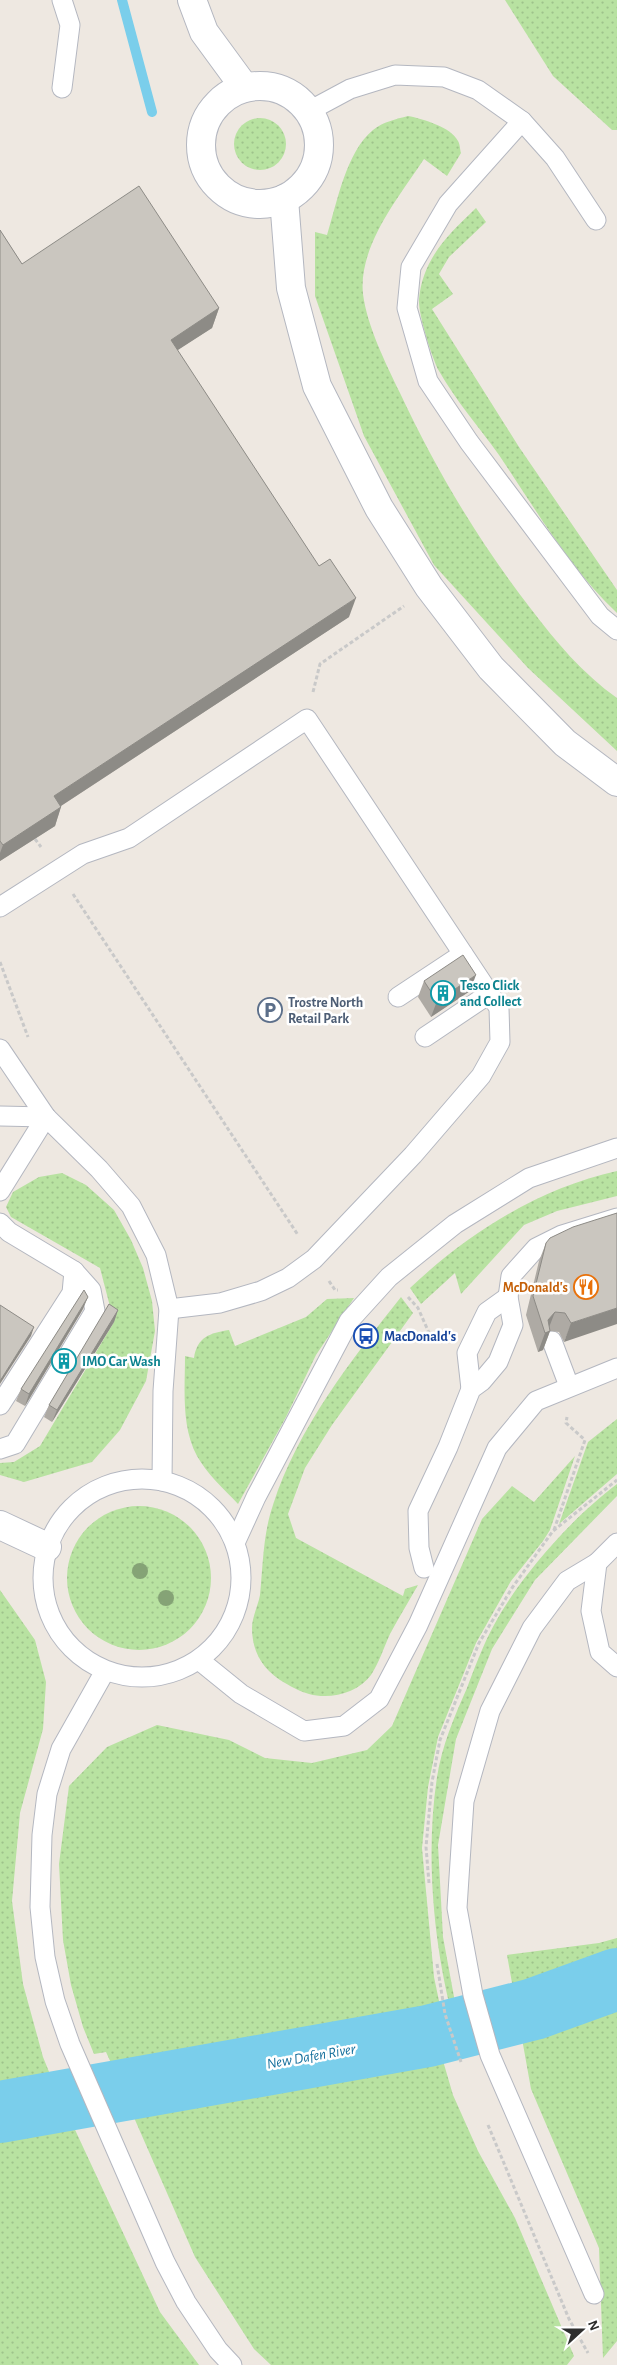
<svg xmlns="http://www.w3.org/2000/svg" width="617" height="2365" font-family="'Alegreya Sans',sans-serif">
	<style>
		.green { fill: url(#green-dots) }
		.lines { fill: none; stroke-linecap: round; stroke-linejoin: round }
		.stream { stroke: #7aceeb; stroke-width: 10 }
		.river { stroke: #7aceeb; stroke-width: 62 }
		.service-casing { stroke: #b4b7c0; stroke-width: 21 }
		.minor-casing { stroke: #b4b7c0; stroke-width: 30 }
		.secondary-casing { stroke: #b4b7c0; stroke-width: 30 }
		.path { stroke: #c9c9c9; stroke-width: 3; stroke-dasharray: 4 2.5; stroke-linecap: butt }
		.service { stroke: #fff; stroke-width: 19 }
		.minor { stroke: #fff; stroke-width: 28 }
		.secondary { stroke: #fff; stroke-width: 28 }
		.tree { fill: #85a376 }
		.wall { fill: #aeaaa4 }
		.shaded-wall { fill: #8d8b86 }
		.building { fill: #cac6bf; stroke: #8d8b86 }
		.labels { text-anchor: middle; stroke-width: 5; stroke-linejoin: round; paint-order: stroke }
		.culture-label { font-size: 14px; font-weight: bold; fill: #0d838f; stroke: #fff; text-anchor: start }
		.service-label { font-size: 14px; font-weight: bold; fill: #4e5e75; stroke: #fff; text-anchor: start }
		.food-label { font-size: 14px; font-weight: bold; fill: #c56008; stroke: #fff; text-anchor: end }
		.transit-label { font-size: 14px; font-weight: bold; fill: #164399; stroke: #fff; text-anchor: start }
		.water-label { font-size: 15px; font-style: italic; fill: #146f9c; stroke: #fff }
	</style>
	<defs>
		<pattern id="green-dots" width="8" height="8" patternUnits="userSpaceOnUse" patternTransform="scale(1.25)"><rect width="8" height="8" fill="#b8e2a1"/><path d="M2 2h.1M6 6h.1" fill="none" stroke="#9ec28b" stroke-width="1.8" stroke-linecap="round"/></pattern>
	</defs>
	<rect width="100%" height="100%" fill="#eee8e1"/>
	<g class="green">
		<path d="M505,0H617V130H612L553,76Z"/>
		<path d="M408,116C423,119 451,127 458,141C460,144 460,150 461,153L447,176L424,159C399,197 358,246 363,294C367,326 386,364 400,393C436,470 479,542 531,609C556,642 583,674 617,698V751L528,668L434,565L364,436L315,296V232L327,235C337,203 346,152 373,130C383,122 396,119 408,116Z"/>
		<circle cx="260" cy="144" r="26"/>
		<path d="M476,208L486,222L449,257L439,274L453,294L432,309L519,447L617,590V613C569,568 535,508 499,455C479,427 456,401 439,371C432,358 418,314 419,299C423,258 448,235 476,208Z"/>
		<path d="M617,1171V1196L557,1211L524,1225L461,1294L455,1273L421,1304L410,1288C467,1234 539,1188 617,1171Z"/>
		<path d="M62,1173L86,1185L114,1210L131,1240L143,1268L152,1301L155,1331L146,1381L120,1430L92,1462L24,1482L0,1475V1463L14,1462L40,1446L114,1322L100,1268L11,1217L6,1207L13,1192L39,1177Z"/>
		<path d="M401,1297L413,1313L332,1425L305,1468L288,1514L296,1538L403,1596L405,1589L418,1585C409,1601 399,1617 390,1634C384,1647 379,1663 371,1675C358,1693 330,1700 309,1694C301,1692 292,1687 285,1683C264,1671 252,1653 252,1628C252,1617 258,1606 260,1595C263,1565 263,1534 273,1505C297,1429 352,1359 401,1297Z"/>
		<path d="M354,1298L316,1355L286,1417L238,1504C224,1489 207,1474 197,1456C181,1426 185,1389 185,1356L194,1358C197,1337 210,1333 229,1330L235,1346L306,1317L327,1299Z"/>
		<path d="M617,1419V1474L559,1524L588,1442Z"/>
		<path d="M575,1456L550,1530L543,1541L511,1581L476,1643L438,1737L428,1787L422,1848L434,1977L443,2020L423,2033L121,2085L106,2052L94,2054L83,2027L71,1985L63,1940L59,1864L69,1786L107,1747L157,1725L229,1740L265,1758L312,1763L367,1750L392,1726L482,1519L512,1486L534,1502Z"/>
		<path d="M617,1484V1496L535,1580L492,1649L456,1739L438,1845L443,1937L457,2013L469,2046H461C435,1965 424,1862 437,1777C442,1746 454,1717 467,1688C475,1667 483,1645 494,1625C521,1575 572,1518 617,1484Z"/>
		<circle cx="139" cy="1578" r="72"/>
		<path d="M0,1590L35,1640L46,1682L43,1729L20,1813L12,1901L23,1984L43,2057L56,2089L160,2312L199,2365H0Z"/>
		<path d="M617,1938V2341L603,2358L599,2248L531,2089L507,1955L599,1943Z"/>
		<path d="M439,2047L453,2095L478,2151L515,2218L574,2356L567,2365H271L254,2349L195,2257L125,2097Z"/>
	</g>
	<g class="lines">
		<g class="stream">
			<path d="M122,0L152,112"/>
			<path d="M308,2037L313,2056"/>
			<path d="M339,2051L343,2072"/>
		</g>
		<path class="river" d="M0,2112L428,2036L534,2009L617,1979"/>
		<defs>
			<g id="service">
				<path d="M62,88L70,25L62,0"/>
				<path d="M309,111L350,89L395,75L444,77L478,90L522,121L555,158L596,220"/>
				<path d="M522,121L448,204L411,267L407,308L428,381L469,442L600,616L617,630"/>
				<path d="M0,907L83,854L129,838L307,719L499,1008L500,1042L481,1076L413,1155L314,1259L288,1278L261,1291L220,1303L169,1309"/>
				<path d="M398,997L463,954"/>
				<path d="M425,1037L489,994"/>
				<path d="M0,1049L46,1117L99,1169L131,1206L156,1255L169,1309L163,1391L162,1481"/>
				<path d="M0,1116L46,1117"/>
				<path d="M0,1191L46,1117"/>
				<path d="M0,1223L9,1232L74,1271L72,1293L0,1405"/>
				<path d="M552,1341L569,1386"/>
				<path d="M471,1389L467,1353L487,1312L508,1297"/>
				<path d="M0,1449L15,1444L95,1311L91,1290L74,1271"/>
				<circle cx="142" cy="1578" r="99"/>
				<path d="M235,1543L256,1497L349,1321L389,1277L455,1224L529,1178L617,1148"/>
				<path d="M617,1543L597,1563L591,1611L600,1652L617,1667"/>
				<path d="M424,1568L419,1548L418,1511L448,1447L471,1389L482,1381L498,1362L513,1325L508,1297L511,1276L536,1248L562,1235L617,1218"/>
				<path d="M199,1660L241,1694L304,1731L344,1726L379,1699L418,1625L497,1448L536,1401L617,1368"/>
				<path d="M105,1671L61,1749L47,1794L42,1835L40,1907L45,1957L55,2001L70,2044L165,2262L186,2302L218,2350L232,2365"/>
				<path d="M594,2294L490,2055L473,1995L457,1908L464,1801L490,1711L532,1628L567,1581L597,1563"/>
			</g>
			<path id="minor" d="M0,1525L47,1547"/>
			<g id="secondary">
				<path d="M192,0L204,32L245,88"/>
				<circle cx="260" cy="145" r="59"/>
				<path d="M284,199L291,288L317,386L379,508L429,587L491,668L565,743L617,782"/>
			</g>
		</defs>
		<use href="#service" class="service-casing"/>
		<use href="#minor" class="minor-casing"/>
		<use href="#secondary" class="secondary-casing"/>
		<g class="path">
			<path d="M313,692L320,664L404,606"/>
			<path d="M35,839L41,847"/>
			<path d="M73,894L298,1235"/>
			<path d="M0,962L28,1037"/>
			<path d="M329,1281L335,1290H338"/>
			<path d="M408,1297L418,1308L430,1335"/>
			<path d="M554,1530L585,1440L566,1423L567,1417"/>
			<path d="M429,1883L426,1847L432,1782L440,1740L479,1643L512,1588L553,1531L617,1480"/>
			<path d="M437,1964L445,2014L461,2062"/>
			<path d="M488,2125L569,2319L588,2353"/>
		</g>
		<use href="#service" class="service"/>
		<use href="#minor" class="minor"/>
		<use href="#secondary" class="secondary"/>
	</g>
	<g class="tree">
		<circle cx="140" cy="1571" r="8"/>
		<circle cx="166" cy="1598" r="8"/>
	</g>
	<g class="wall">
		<path d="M0,230L22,264L219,308L212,328L177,350L349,617L61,806L55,826L0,861Z"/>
		<path d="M424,981L470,991L431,1017L418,997Z"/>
		<path d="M617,1213L564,1342L559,1332L550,1331L543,1350L538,1352L526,1315L539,1261L546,1243Z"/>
		<path d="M83,1309L25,1406L16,1401L21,1389Z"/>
		<path d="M118,1310L114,1322L52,1422L44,1417L49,1405Z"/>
	</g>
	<g class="shaded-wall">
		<path d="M219,308L212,328L164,359L171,340Z"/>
		<path d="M356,598L349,617L47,815L54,796Z"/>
		<path d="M61,807L55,826L0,861V853L3,845Z"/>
		<path d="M476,975L470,991L431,1017L437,1001Z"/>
		<path d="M88,1297L83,1309L25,1406L29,1394Z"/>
		<path d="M617,1308V1324L564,1342L571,1323Z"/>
		<path d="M118,1310L114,1322L52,1422L57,1410Z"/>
		<path d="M555,1312L548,1330L550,1331L543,1350L538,1352L545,1333L548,1320Z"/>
		<path d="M34,1327L31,1336L0,1384V1381Z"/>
	</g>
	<g class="building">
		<path d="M139,186L219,308L171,340L319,566L330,559L356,598L54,796L61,807L3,845L0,841V230L22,264Z"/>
		<path d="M463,955L476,975L437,1001L424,981Z"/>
		<path d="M617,1213V1308L571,1323L565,1313L555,1312L548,1320L550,1331L545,1333L533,1296L546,1243L550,1238L573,1227Z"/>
		<path d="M84,1290L88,1297L29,1394L21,1389Z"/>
		<path d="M109,1304L118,1310L57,1410L49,1405Z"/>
		<path d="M0,1305L34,1327L0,1381Z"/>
	</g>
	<defs>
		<symbol id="building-ring" viewBox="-11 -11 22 22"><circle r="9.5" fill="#fff" stroke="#0f9aa8" stroke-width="1.5"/><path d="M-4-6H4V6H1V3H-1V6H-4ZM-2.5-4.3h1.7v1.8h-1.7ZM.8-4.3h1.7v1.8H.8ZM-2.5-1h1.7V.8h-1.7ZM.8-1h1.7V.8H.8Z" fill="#0f9aa8"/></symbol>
		<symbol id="parking-ring" viewBox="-11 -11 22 22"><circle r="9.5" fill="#fff" stroke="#5c6f8a" stroke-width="1.5"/><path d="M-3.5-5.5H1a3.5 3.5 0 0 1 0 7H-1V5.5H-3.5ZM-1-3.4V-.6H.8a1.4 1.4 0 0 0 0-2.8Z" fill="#5c6f8a"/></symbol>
		<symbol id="restaurant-ring" viewBox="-11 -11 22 22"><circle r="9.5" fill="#fff" stroke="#e8710a" stroke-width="1.5"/><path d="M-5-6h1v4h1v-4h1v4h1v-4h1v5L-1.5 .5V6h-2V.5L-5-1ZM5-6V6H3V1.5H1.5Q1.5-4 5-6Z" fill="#e8710a"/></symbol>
		<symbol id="bus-ring" viewBox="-11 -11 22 22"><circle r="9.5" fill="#fff" stroke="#1a4fb4" stroke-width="1.5"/><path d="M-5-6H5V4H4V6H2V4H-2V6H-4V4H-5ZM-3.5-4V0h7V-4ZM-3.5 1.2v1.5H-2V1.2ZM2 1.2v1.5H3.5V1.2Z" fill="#1a4fb4"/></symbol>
	</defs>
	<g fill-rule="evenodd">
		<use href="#building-ring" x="429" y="979" width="28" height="28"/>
		<use href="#parking-ring" x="256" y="996" width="28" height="28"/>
		<use href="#restaurant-ring" x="572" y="1273" width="28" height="28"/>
		<use href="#bus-ring" x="352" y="1322" width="28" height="28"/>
		<use href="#building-ring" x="50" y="1347" width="28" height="28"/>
	</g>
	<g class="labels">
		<g class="culture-label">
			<text x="460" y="990">Tesco Click<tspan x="460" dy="16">and Collect</tspan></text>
			<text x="82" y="1366">IMO Car Wash</text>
		</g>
		<g class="service-label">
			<text x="288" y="1007">Trostre North<tspan x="288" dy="16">Retail Park</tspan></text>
		</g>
		<g class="food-label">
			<text x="568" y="1292">McDonald's</text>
		</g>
		<g class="transit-label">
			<text x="384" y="1341">MacDonald's</text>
		</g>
		<g class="water-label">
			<text transform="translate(311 2056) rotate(-10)" y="5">New Dafen River</text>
		</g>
	</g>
	<g transform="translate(582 2330) rotate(69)" stroke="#ffffff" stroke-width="4" paint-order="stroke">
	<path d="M0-4L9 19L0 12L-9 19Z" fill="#2e2e2e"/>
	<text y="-8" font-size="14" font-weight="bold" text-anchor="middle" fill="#2e2e2e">N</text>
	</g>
</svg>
